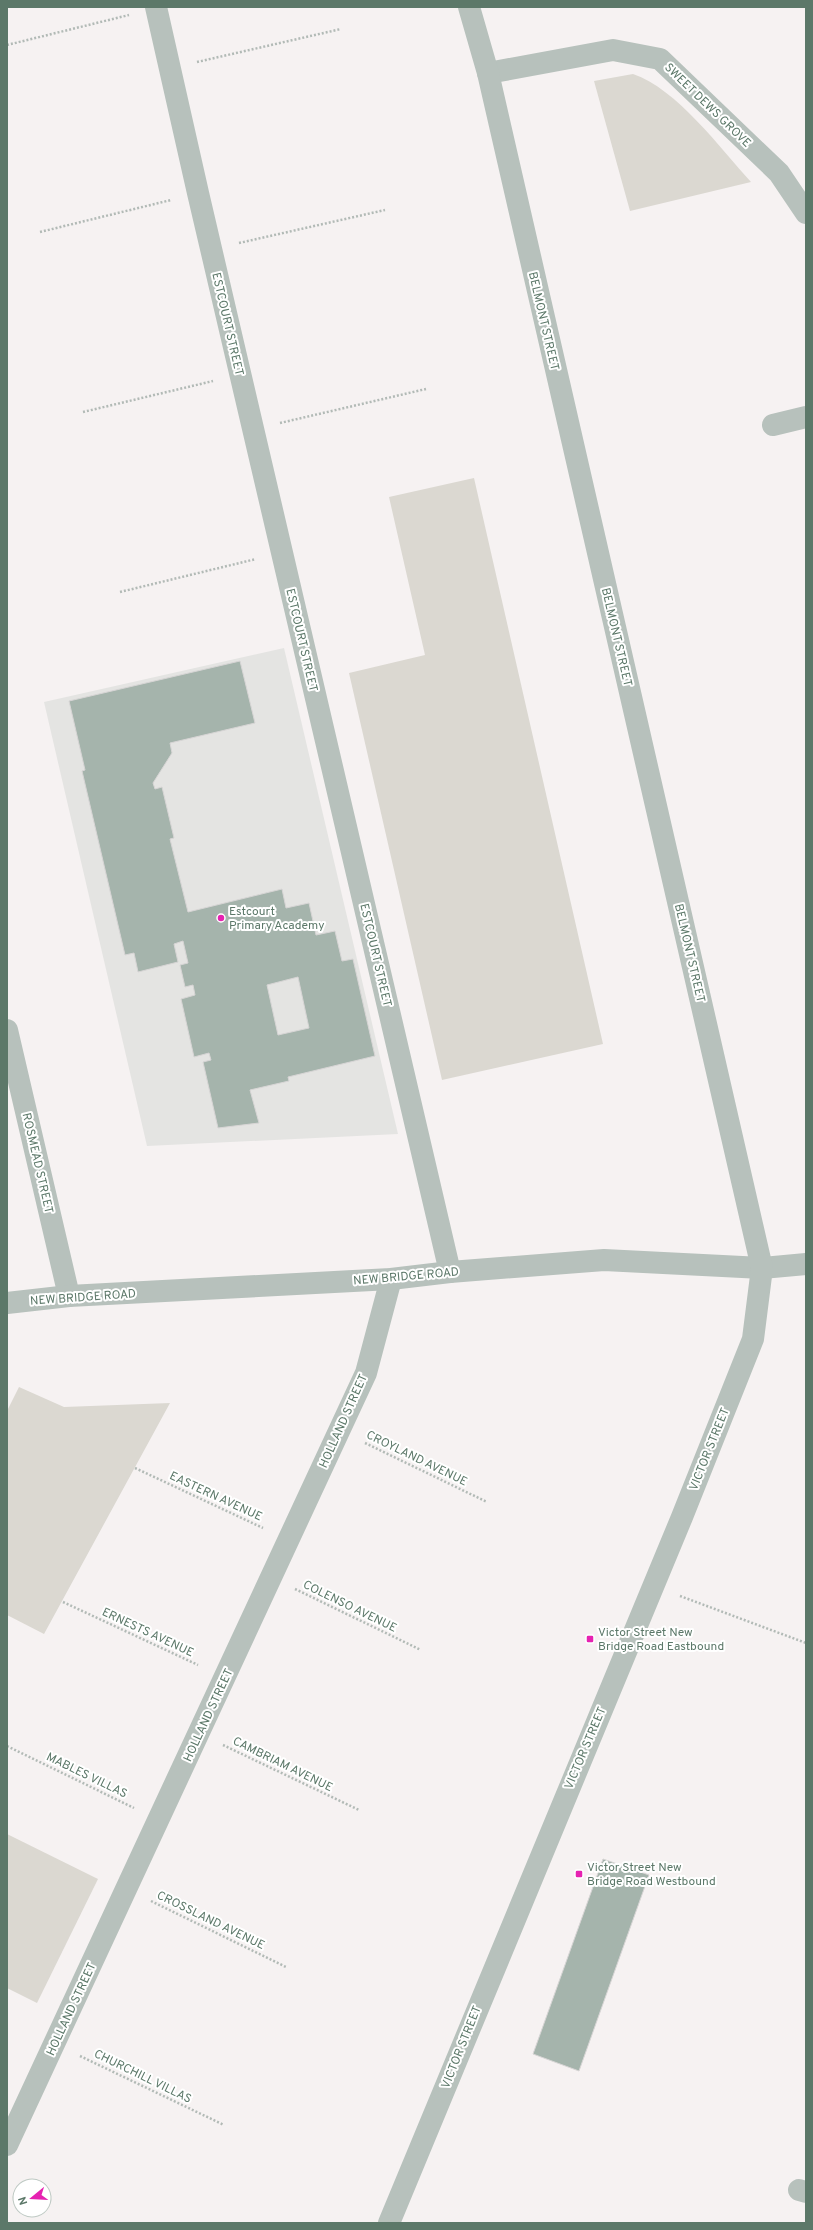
<svg xmlns="http://www.w3.org/2000/svg" width="813" height="2230" font-family="Overpass,sans-serif">
	<style>
		.built { fill: #e4e4e2 }
		.green { fill: #dbd8d1 }
		.building { fill: #a5b4ac; stroke: #d7d5d5; fill-rule: evenodd }
		.lines { fill: none; stroke-linecap: round; stroke-linejoin: round }
		.path { stroke: #b2bab6; stroke-width: 2.5; stroke-dasharray: 2 2; stroke-linecap: butt }
		.minor { stroke: #b7c1bc; stroke-width: 22 }
		.poi-dot { fill: #e622b1; stroke: #fff; stroke-width: 1.5 }
		.labels { text-anchor: middle; stroke-width: 4; stroke-linejoin: round; paint-order: stroke }
		.street-label { font-size: 12px; fill: #5c7869; stroke: #fff }
		.poi-label { font-size: 12px; fill: #5c7869; stroke: #fff; text-anchor: start }
	</style>
	<rect width="100%" height="100%" fill="#f6f2f2"/>
	<path class="built" d="M284,648L398,1134L147,1146L44,702Z"/>
	<g class="green">
		<path d="M633,74C677,89 720,148 751,182L630,211L594,81Z"/>
		<path d="M474,478L603,1044L442,1080L349,673L425,655L389,497Z"/>
		<path d="M19,1387L64,1407L170,1403L44,1634L7,1615V1411Z"/>
		<path d="M7,1834L98,1879L37,2003L7,1988Z"/>
	</g>
	<g class="building">
		<path d="M240,661L255,723L170,743L172,753L153,783L155,789L162,787L174,838L170,839L188,912L282,889L286,908L309,903L316,935L335,931L342,961L353,959L375,1056L288,1077L289,1081L250,1090L259,1123L218,1128L203,1062L211,1060L209,1053L194,1057L181,999L195,995L193,985L185,987L180,965L188,963L183,941L174,944L178,962L138,972L134,953L125,955L82,771L85,770L69,701ZM298,977L309,1028L278,1035L267,985Z"/>
		<path d="M603,1859L649,1875L579,2071L533,2054Z"/>
	</g>
	<g class="lines">
		<g class="path">
			<path d="M7,45L129,15"/>
			<path d="M197,62L341,29"/>
			<path d="M40,232L171,200"/>
			<path d="M239,243L385,210"/>
			<path d="M83,412L213,381"/>
			<path d="M280,423L426,389"/>
			<path d="M120,592L256,559"/>
			<path d="M365,1443L487,1502"/>
			<path d="M135,1468L263,1528"/>
			<path d="M295,1589L421,1650"/>
			<path d="M680,1596L806,1643"/>
			<path d="M63,1602L198,1665"/>
			<path d="M223,1745L359,1810"/>
			<path d="M7,1746L134,1808"/>
			<path d="M151,1901L286,1967"/>
			<path d="M80,2056L224,2125"/>
		</g>
		<g class="minor">
			<path d="M156,7L198,193L450,1272"/>
			<path d="M488,73L613,50L660,59L779,173L806,213"/>
			<path d="M773,425L806,417"/>
			<path d="M7,1030L69,1296"/>
			<path d="M7,1303L69,1296L391,1279L450,1272L604,1260L762,1268L806,1264"/>
			<path d="M7,2145L366,1373L391,1279"/>
			<path d="M799,2190L806,2192"/>
			<path d="M389,2223L682,1517L753,1339L762,1268L488,73L469,7"/>
		</g>
	</g>
	<g class="poi-dot">
		<circle cx="221" cy="918" r="4"/>
		<rect x="586" y="1635" width="8" height="8" rx="2"/>
		<rect x="575" y="1870" width="8" height="8" rx="2"/>
	</g>
	<g class="labels">
		<g class="street-label">
			<text transform="translate(708 105) rotate(44)" y="4">SWEET DEWS GROVE</text>
			<text transform="translate(544 321) rotate(77)" y="4">BELMONT STREET</text>
			<text transform="translate(228 324) rotate(77)" y="4">ESTCOURT STREET</text>
			<text transform="translate(617 637) rotate(77)" y="4">BELMONT STREET</text>
			<text transform="translate(302 640) rotate(77)" y="4">ESTCOURT STREET</text>
			<text transform="translate(690 953) rotate(77)" y="4">BELMONT STREET</text>
			<text transform="translate(376 955) rotate(77)" y="4">ESTCOURT STREET</text>
			<text transform="translate(38 1163) rotate(77)" y="4">ROSMEAD STREET</text>
			<text transform="translate(406 1276) rotate(-5)" y="4">NEW BRIDGE ROAD</text>
			<text transform="translate(83 1297) rotate(-4)" y="4">NEW BRIDGE ROAD</text>
			<text transform="translate(343 1421) rotate(-66)" y="4">HOLLAND STREET</text>
			<text transform="translate(709 1449) rotate(-68)" y="4">VICTOR STREET</text>
			<text transform="translate(417 1458) rotate(26)" y="4">CROYLAND AVENUE</text>
			<text transform="translate(216 1496) rotate(25)" y="4">EASTERN AVENUE</text>
			<text transform="translate(350 1606) rotate(26)" y="4">COLENSO AVENUE</text>
			<text transform="translate(148 1632) rotate(25)" y="4">ERNESTS AVENUE</text>
			<text transform="translate(208 1715) rotate(-65)" y="4">HOLLAND STREET</text>
			<text transform="translate(585 1748) rotate(-67)" y="4">VICTOR STREET</text>
			<text transform="translate(283 1764) rotate(26)" y="4">CAMBRIAM AVENUE</text>
			<text transform="translate(87 1775) rotate(26)" y="4">MABLES VILLAS</text>
			<text transform="translate(211 1920) rotate(26)" y="4">CROSSLAND AVENUE</text>
			<text transform="translate(71 2009) rotate(-65)" y="4">HOLLAND STREET</text>
			<text transform="translate(461 2047) rotate(-68)" y="4">VICTOR STREET</text>
			<text transform="translate(143 2076) rotate(26)" y="4">CHURCHILL VILLAS</text>
		</g>
		<g class="poi-label">
			<text x="229" y="915">Estcourt<tspan x="229" dy="14">Primary Academy</tspan></text>
			<text x="598" y="1636">Victor Street New<tspan x="598" dy="14">Bridge Road Eastbound</tspan></text>
			<text x="587" y="1871">Victor Street New<tspan x="587" dy="14">Bridge Road Westbound</tspan></text>
		</g>
	</g>
	<rect width="813" height="2230" fill="none" stroke="#5c7869" stroke-width="16"/>
	<g transform="translate(32 2198) rotate(252)"><circle r="19" fill="#ffffff" stroke="#bec9c3"/>
	<path d="M0-3L7 15L0 10L-7 15Z" fill="#e622b1"/>
	<text y="-6" font-size="11" font-weight="bold" text-anchor="middle" fill="#5c7869">N</text>
	</g>
</svg>
